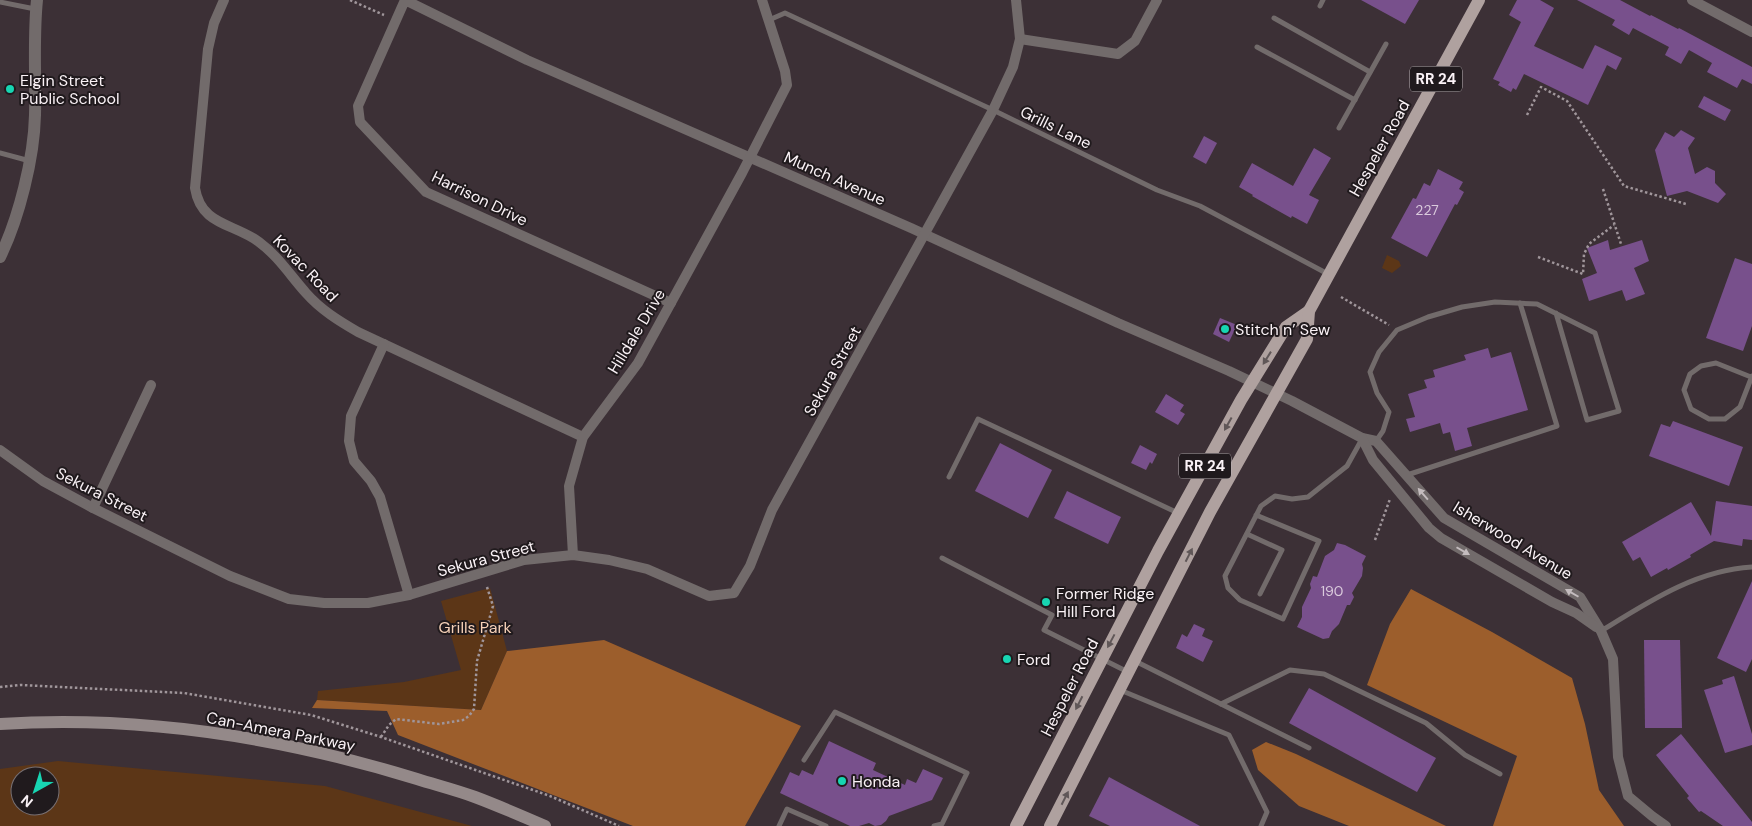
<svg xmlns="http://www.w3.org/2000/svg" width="1752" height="826" font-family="'DM Sans',sans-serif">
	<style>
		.green { fill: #5c3617; fill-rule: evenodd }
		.forest { fill: #9c5e2c }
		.building { fill: #78508c }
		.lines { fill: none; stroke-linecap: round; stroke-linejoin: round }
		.path { stroke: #a0969b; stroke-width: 2.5; stroke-dasharray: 2.5 2.5; stroke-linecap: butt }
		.service { stroke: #726b6b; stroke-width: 5 }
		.minor { stroke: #726b6b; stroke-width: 10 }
		.tertiary { stroke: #726b6b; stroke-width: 12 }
		.secondary { stroke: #948989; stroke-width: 12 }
		.primary { stroke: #afa19f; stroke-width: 12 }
		.oneway { fill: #605758 }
		.oneway2 { fill: #c4bcbe }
		.poi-dot { fill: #17d5b2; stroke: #201a1d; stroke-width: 2 }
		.labels { text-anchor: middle; stroke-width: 4; stroke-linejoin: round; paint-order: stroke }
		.number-label { font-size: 14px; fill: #dacadc }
		.shield { fill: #201a1d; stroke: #b9b1b5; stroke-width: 1 }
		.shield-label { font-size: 15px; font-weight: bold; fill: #faf2f6 }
		.poi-label { font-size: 16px; fill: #faf2f6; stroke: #201a1d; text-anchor: start }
		.street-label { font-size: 16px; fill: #faf2f6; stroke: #201a1d }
		.park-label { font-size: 16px; fill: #f5d0b7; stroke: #201a1d }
	</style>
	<rect width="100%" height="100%" fill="#3c3036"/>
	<g class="green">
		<path d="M1387,255L1399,261L1401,266L1392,273L1382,268Z"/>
		<path d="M490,588L507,651L481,710L317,700L318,691L404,682L461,670L441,601Z"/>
		<path d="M58,761L325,786L472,826H0V769ZM20,776H50V806H20Z"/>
	</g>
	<g class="forest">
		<path d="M1411,589L1492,632L1572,678L1585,724L1599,790L1624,826H1493L1517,756L1367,685L1390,624Z"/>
		<path d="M604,640L801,726L745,826H633L398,735L387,711L312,708L317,700L481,710L507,651Z"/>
		<path d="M1266,742L1296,754L1446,826H1349L1299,806L1258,770L1252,750Z"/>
	</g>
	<g class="building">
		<path d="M1361,0H1419L1405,24Z"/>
		<path d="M1517,0H1540L1554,8L1534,46L1583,69L1595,45L1622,58L1616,70L1607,65L1588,105L1524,74L1516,90L1513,88L1511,92L1498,85L1500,82L1493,79L1521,22L1509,15Z"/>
		<path d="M1577,0H1620L1650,16L1651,15L1678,29L1679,28L1752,67V84L1742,79L1737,88L1707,72L1712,63L1689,50L1681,64L1665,55L1669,47L1633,28L1629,35L1612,25L1615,20Z"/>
		<path d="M1704,96L1731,110L1725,121L1698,107Z"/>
		<path d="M1681,130L1695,138L1688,148L1695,174L1707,167L1715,171V183L1726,194L1718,203L1687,191L1667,196L1655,150L1665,132L1674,137Z"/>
		<path d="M1204,136L1217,143L1206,164L1193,157Z"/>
		<path d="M1314,148L1331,158L1309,195L1319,200L1307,224L1292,216L1291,218L1252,196L1253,195L1239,187L1252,163L1293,186Z"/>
		<path d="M1438,169L1463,182L1459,189L1464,192L1457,205L1455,204L1427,257L1391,238L1413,198L1416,199L1424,183L1430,186Z"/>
		<path d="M1608,240L1610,250L1642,240L1649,261L1634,268L1645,294L1626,301L1622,290L1589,301L1582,279L1597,273L1587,248Z"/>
		<path d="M1735,258L1752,264V326L1743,351L1706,338Z"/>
		<path d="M1220,318L1237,325L1229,342L1213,334Z"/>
		<path d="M1488,348L1491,358L1511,352L1528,410L1467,428L1472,446L1455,451L1450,432L1443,434L1440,423L1410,432L1406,419L1415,417L1408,394L1427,388L1424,380L1435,377L1433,370L1466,360L1464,355Z"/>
		<path d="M1166,394L1184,405L1180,411L1185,414L1178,425L1155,412Z"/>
		<path d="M1673,421L1743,447L1729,486L1649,456L1661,424L1670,427Z"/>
		<path d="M1000,443L1052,470L1028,518L975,491Z"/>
		<path d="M1140,445L1157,454L1152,464L1150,462L1146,470L1131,463Z"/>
		<path d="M1067,491L1121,517L1108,544L1054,518Z"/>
		<path d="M1716,501L1752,506V540L1743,539L1742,546L1714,541L1690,555L1691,557L1668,570L1667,568L1651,577L1640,557L1633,561L1622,542L1691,502L1711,536Z"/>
		<path d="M1337,543L1345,545L1366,556L1362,564L1363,568L1362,576L1352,593L1354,597L1350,605H1347L1339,624L1332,631L1329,638L1323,639L1297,627L1302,617V607L1311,588L1310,584L1313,576L1317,577L1325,556L1334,550Z"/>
		<path d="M1752,581V659L1746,672L1717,658Z"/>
		<path d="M1194,624L1205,629L1202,636L1213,641L1203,662L1176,648L1182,634L1187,637Z"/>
		<path d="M1644,640H1680L1682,728H1645Z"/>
		<path d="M1734,676L1752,734V745L1725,753L1704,690L1723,684L1722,680Z"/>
		<path d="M1309,688L1436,758L1417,792L1289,723Z"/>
		<path d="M1681,734L1752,822V826H1723L1701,811L1699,812L1687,798L1689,796L1656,755Z"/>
		<path d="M829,741L876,763L873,770L905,785L907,779L916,783L923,769L943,778L932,800L889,816L886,821L881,825L875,826L869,823L859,826H850L780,793L790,772L799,776L802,770L813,775Z"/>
		<path d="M1109,777L1200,826H1110L1089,816Z"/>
	</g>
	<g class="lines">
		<g class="path">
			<path d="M350,0L384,15"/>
			<path d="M1527,115L1541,87L1567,101L1624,186L1686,204"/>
			<path d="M1603,189L1621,244"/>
			<path d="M1538,257L1583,274L1584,254L1589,244L1614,225"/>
			<path d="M1341,297L1389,325"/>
			<path d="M1375,540L1390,499"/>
			<path d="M0,687L20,685L184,693L311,715L381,737L550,796L619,826"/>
			<path d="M381,737L389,725L396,719L439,724L463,720L469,716L474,709L477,661L493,606L487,587"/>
		</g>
		<g class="service">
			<path d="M0,2L35,9"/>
			<path d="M1320,6L1323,0"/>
			<path d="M1274,18L1370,72"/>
			<path d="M769,20L785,13L993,110L1157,190L1200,206L1328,274"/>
			<path d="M1257,47L1355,100"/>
			<path d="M1339,128L1386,44"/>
			<path d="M0,153L30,161"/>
			<path d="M1751,377L1716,363L1701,366L1690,374L1684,390L1691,409L1709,419H1725L1740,407L1752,376"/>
			<path d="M1376,441L1383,431L1389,412L1377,393L1370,372L1379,352L1397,330L1428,317L1462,307L1495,302L1537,304L1595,333L1619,411L1587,420L1556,313"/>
			<path d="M1407,475L1557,426L1520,303"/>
			<path d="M949,477L978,419L1178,513"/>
			<path d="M1256,515L1319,541L1283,619L1240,600L1228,588L1225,576L1261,506L1275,496L1292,499L1308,497L1347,466L1362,439"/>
			<path d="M1247,534L1282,550L1260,594"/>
			<path d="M942,558L1052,615L1044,630L1128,672"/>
			<path d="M1601,631C1648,602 1696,570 1752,567"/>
			<path d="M1135,661L1309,748"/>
			<path d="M1120,690L1229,735L1267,812L1261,826"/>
			<path d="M1221,704L1290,670L1324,674L1426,723L1465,755L1500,774"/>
			<path d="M804,760L835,712L967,773L942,824L934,826"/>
			<path d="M779,826L787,809L826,826"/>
		</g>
		<g class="minor">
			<path d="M224,0L214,23L208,49L195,188C201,226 234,223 259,242C278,256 290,275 306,293C321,310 339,321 358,332L583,437"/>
			<path d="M1692,0L1752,32"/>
			<path d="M1020,39L1118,54L1135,41L1157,0"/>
			<path d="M671,303L426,192L360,122L358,106L405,0L527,60L911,228L1118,323L1229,371L1292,401L1362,438L1376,441L1444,518L1580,597L1601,631L1613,659L1618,757L1628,796L1652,816L1666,826"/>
			<path d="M384,344L351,416L349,441L354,461L371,481L380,497L409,595"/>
			<path d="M1362,438L1373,460L1429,528L1441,538L1552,602L1576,613L1596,627"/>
			<path d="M0,450L43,481L93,508L230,576L289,599L324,603H368L409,595L524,560L573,555L609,560L647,569L709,596L734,593L750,566L772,510L993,110L1013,67L1020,39L1016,0"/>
			<path d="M93,508L151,385"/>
			<path d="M573,555L569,486L583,437L638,363L742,173L787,85L785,71L762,0"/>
		</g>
		<path class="tertiary" d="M0,257C19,218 34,158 35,115C36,77 33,38 37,0"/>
		<path class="secondary" d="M0,724C140,715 284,738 417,779C436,785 456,790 475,797C499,806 522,816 545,826"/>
		<g class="primary">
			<path d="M1016,826L1158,551L1241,400L1286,327L1309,311"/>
			<path d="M1050,826L1210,512L1307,339L1309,311L1479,0"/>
		</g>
	</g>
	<defs><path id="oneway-solid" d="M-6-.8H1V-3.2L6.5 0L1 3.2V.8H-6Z" transform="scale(1.25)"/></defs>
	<g class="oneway">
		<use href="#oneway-solid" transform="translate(1267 358) rotate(122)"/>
		<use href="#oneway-solid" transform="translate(1228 424) rotate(119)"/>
		<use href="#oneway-solid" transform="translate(1189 555) rotate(-63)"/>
		<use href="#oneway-solid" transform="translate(1111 641) rotate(118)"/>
		<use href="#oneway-solid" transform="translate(1079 703) rotate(117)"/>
		<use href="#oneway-solid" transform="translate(1065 798) rotate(-63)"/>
	</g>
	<g class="oneway2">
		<use href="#oneway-solid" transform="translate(1423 494) rotate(-131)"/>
		<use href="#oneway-solid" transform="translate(1463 551) rotate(30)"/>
		<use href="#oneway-solid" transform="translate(1572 593) rotate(-150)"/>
	</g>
	<g class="poi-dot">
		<circle cx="10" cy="89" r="5"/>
		<circle cx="1225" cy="329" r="5"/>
		<circle cx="1046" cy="602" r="5"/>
		<circle cx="1007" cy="659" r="5"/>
		<circle cx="842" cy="781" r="5"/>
	</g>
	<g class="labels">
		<g class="number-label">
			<text x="1427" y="215">227</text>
			<text x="1332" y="596">190</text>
		</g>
		<g class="shield">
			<rect x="1410" y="66.5" width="52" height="25" rx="4"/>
			<rect x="1179" y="453.5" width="52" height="25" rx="4"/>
		</g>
		<g class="shield-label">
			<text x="1436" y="84">RR 24</text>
			<text x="1205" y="471">RR 24</text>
		</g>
		<g class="poi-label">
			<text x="20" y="86">Elgin Street<tspan x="20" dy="18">Public School</tspan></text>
			<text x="1235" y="335">Stitch n’ Sew</text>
			<text x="1056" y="599">Former Ridge<tspan x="1056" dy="18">Hill Ford</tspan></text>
			<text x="1017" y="665">Ford</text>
			<text x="852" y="787">Honda</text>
		</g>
		<g class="street-label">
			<text transform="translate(1056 127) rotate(26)" y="6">Grills Lane</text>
			<text transform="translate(1379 148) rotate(-61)" y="6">Hespeler Road</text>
			<text transform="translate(835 178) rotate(24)" y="6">Munch Avenue</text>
			<text transform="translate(480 198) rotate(26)" y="6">Harrison Drive</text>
			<text transform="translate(306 268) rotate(46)" y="6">Kovac Road</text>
			<text transform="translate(636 331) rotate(-59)" y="6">Hilldale Drive</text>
			<text transform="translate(832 371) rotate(-61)" y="6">Sekura Street</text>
			<text transform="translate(102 494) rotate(27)" y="6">Sekura Street</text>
			<text transform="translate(1513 540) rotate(31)" y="6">Isherwood Avenue</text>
			<text transform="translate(486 558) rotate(-15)" y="6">Sekura Street</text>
			<text transform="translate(1069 687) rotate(-63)" y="6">Hespeler Road</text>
			<text transform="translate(281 731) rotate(11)" y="6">Can-Amera Parkway</text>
		</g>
		<g class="park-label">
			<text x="475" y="633">Grills Park</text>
		</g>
	</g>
	<g transform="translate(35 791) rotate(219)"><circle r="24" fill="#201a1d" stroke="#777074"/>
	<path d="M0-4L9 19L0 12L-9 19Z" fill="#17d5b2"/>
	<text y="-8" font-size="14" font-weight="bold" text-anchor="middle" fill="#faf2f6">N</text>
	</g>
</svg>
